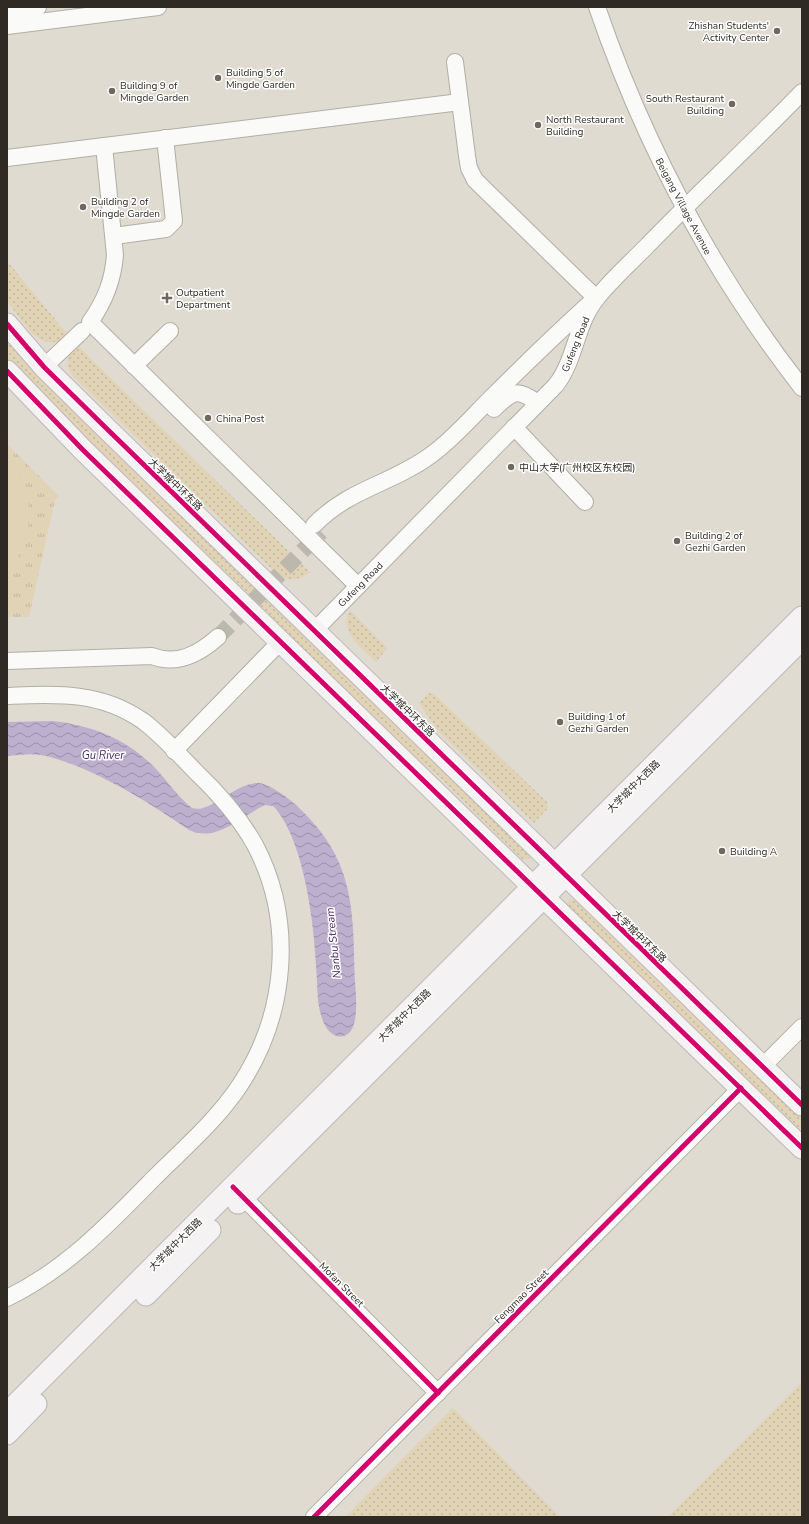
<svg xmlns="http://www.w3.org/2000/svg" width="809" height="1524" font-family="'Nunito Sans','Noto Sans SC',sans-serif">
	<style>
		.grass { fill: url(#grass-dots) }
		.park { fill: url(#park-tufts) }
		.pitch { fill: #e1d3b6 }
		.water { fill: url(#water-waves) }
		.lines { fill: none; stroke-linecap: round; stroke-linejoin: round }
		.minor-tunnel { stroke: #bdb8ae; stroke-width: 16; stroke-dasharray: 16 8; stroke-linecap: butt }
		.minor-casing { stroke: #b2aea7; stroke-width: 18 }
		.major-casing { stroke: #bdb8b9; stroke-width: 23 }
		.minor { stroke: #fafaf8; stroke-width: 16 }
		.major { stroke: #f4f2f3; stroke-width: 21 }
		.cycleway-casing { stroke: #fff; stroke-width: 8 }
		.cycleway { stroke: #d6006c; stroke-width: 5 }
		.poi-dot { fill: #6d6961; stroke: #fff; stroke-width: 1.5 }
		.labels { text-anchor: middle; stroke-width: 3; stroke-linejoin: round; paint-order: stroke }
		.poi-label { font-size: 10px; fill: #2f2b24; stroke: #fff; text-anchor: start }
		.street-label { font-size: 10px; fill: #2f2b24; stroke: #fff }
		.water-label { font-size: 11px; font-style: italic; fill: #412761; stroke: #fff }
	</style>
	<defs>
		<pattern id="grass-dots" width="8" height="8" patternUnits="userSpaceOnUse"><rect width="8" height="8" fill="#e1d3b6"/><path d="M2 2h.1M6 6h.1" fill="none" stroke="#c1b59c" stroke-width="1.8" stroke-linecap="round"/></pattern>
		<pattern id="park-tufts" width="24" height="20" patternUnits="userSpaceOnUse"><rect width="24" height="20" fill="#e1d3b6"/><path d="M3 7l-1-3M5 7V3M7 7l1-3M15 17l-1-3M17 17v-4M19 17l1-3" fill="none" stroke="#c1b59c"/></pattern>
		<pattern id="water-waves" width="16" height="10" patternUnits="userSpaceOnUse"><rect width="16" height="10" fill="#bdafce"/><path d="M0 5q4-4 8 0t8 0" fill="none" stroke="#9a8fa7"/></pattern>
	</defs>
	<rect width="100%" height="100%" fill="#e0dbd1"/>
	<g class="grass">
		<path d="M7,261L69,336C40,357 23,321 7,301Z"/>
		<path d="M7,336L530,854V858L526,860L522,859L437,775L386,733L85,439L7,358Z"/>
		<path d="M77,344L93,361L310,572C299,581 289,582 277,574L73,376C63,364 68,355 77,344Z"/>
		<path d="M350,610L387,648L376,662C362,648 338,632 350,610Z"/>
		<path d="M429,693L434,694L547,802L548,808L534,823L438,731L419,703Z"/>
		<path d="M570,899L576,901L672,995L713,1030L802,1116V1135L568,906L567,903Z"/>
		<path d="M802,1382V1517H668Z"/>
		<path d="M453,1408L560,1517H345Z"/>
	</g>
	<path class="park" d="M7,444L59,496L55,500L29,617H7Z"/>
	<path class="pitch" d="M7,456C38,490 35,540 7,575Z"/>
	<path class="water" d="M53,721C94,726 128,739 157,770C168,782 179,798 192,808C213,815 241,774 266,785C282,792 296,804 308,817C356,867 353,917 355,982C356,994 359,1024 349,1033C338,1042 327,1032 323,1021C316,1004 318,985 316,966C314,923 304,843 276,809L273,806L265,805C242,816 216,843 189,830C150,803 88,764 41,755C30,753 18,755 7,756V722Z"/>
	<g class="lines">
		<path class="minor-tunnel" d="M218,637L321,532"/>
		<defs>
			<g id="minor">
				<path d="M597,7C645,147 711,271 802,388"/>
				<path d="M7,11L38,7"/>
				<path d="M7,26L158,7"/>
				<path d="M455,62L467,156L469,168L475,180L596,298"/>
				<path d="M104,146L115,255C113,281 105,301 90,322L358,586"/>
				<path d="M7,158L460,102"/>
				<path d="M114,236L166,229L174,221L165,138"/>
				<path d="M134,366L170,331"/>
				<path d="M44,367L82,331"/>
				<path d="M494,409C511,392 517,387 537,403"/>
				<path d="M514,427L585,502"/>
				<path d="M314,525C350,488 392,484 431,455C453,439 471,418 490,399C523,366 555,335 589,304"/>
				<path d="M314,631L556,385C576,359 576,323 597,298C611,280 629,264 645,248C696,195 751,145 802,92"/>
				<path d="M7,661L152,656C177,666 199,654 218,637"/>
				<path d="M7,696C57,694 100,691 143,721C163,736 180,756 197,773C219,794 240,818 255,845C295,921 287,1014 240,1085C217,1120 183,1149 153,1179C109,1224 65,1270 7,1298"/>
				<path d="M174,751L281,641"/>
				<path d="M762,1067L802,1027"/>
				<path d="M236,1190L438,1393"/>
				<path d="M314,1517L741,1088"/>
			</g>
			<g id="major">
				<path d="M7,324L44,367L105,427L802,1105"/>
				<path d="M7,371L83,450L802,1148"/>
				<path d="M238,1203L802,639"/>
				<path d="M146,1295L210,1230"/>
				<path d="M7,1413L802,617"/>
				<path d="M7,1434L36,1404"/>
			</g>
		</defs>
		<use href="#minor" class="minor-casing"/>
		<use href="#major" class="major-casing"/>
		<use href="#minor" class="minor"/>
		<use href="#major" class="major"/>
		<defs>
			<g id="cycleway">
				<path d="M7,324L44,367L105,427L802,1105"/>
				<path d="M7,371L83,450L802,1148"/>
				<path d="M233,1187L438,1393"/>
				<path d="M314,1517L741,1088"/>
			</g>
		</defs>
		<use href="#cycleway" class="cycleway-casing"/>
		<use href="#cycleway" class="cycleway"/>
	</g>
	<g class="poi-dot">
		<circle cx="777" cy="31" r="4"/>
		<circle cx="218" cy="78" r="4"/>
		<circle cx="112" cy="91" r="4"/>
		<circle cx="732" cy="104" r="4"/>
		<circle cx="538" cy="125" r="4"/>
		<circle cx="83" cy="207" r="4"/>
		<path d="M165 292h4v4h4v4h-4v4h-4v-4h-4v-4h4z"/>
		<circle cx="208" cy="418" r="4"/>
		<circle cx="511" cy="467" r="4"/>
		<circle cx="677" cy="541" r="4"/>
		<circle cx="560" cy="722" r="4"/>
		<circle cx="722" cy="851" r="4"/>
	</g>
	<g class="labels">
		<g class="poi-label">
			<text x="769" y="29" text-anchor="end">Zhishan Students'<tspan x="769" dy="12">Activity Center</tspan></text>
			<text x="226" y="76">Building 5 of<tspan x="226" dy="12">Mingde Garden</tspan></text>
			<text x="120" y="89">Building 9 of<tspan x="120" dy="12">Mingde Garden</tspan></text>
			<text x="724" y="102" text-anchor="end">South Restaurant<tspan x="724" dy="12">Building</tspan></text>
			<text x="546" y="123">North Restaurant<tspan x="546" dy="12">Building</tspan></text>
			<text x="91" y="205">Building 2 of<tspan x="91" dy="12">Mingde Garden</tspan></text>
			<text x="176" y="296">Outpatient<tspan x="176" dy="12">Department</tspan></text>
			<text x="216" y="422">China Post</text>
			<text x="519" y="471">中山大学(广州校区东校园)</text>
			<text x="685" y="539">Building 2 of<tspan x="685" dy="12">Gezhi Garden</tspan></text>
			<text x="568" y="720">Building 1 of<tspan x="568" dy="12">Gezhi Garden</tspan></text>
			<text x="730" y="855">Building A</text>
		</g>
		<g class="street-label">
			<text transform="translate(684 206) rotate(62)" y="4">Beigang Village Avenue</text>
			<text transform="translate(575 344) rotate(-68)" y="4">Gufeng Road</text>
			<text transform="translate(176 484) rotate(44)" y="4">大学城中环东路</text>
			<text transform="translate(360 584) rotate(-45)" y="4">Gufeng Road</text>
			<text transform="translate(408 710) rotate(44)" y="4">大学城中环东路</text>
			<text transform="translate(633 786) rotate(-45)" y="4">大学城中大西路</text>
			<text transform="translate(640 936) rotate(44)" y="4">大学城中环东路</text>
			<text transform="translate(404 1015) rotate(-45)" y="4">大学城中大西路</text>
			<text transform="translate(175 1244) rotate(-45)" y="4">大学城中大西路</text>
			<text transform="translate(342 1284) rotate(45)" y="4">Mofan Street</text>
			<text transform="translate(521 1296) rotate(-45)" y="4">Fengmao Street</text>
		</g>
		<g class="water-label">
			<text x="103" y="759">Gu River</text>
			<text transform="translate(333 943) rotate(-96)" y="4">Nanbu Stream</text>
		</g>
	</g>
	<rect width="809" height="1524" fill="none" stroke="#2f2b24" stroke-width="16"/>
</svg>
